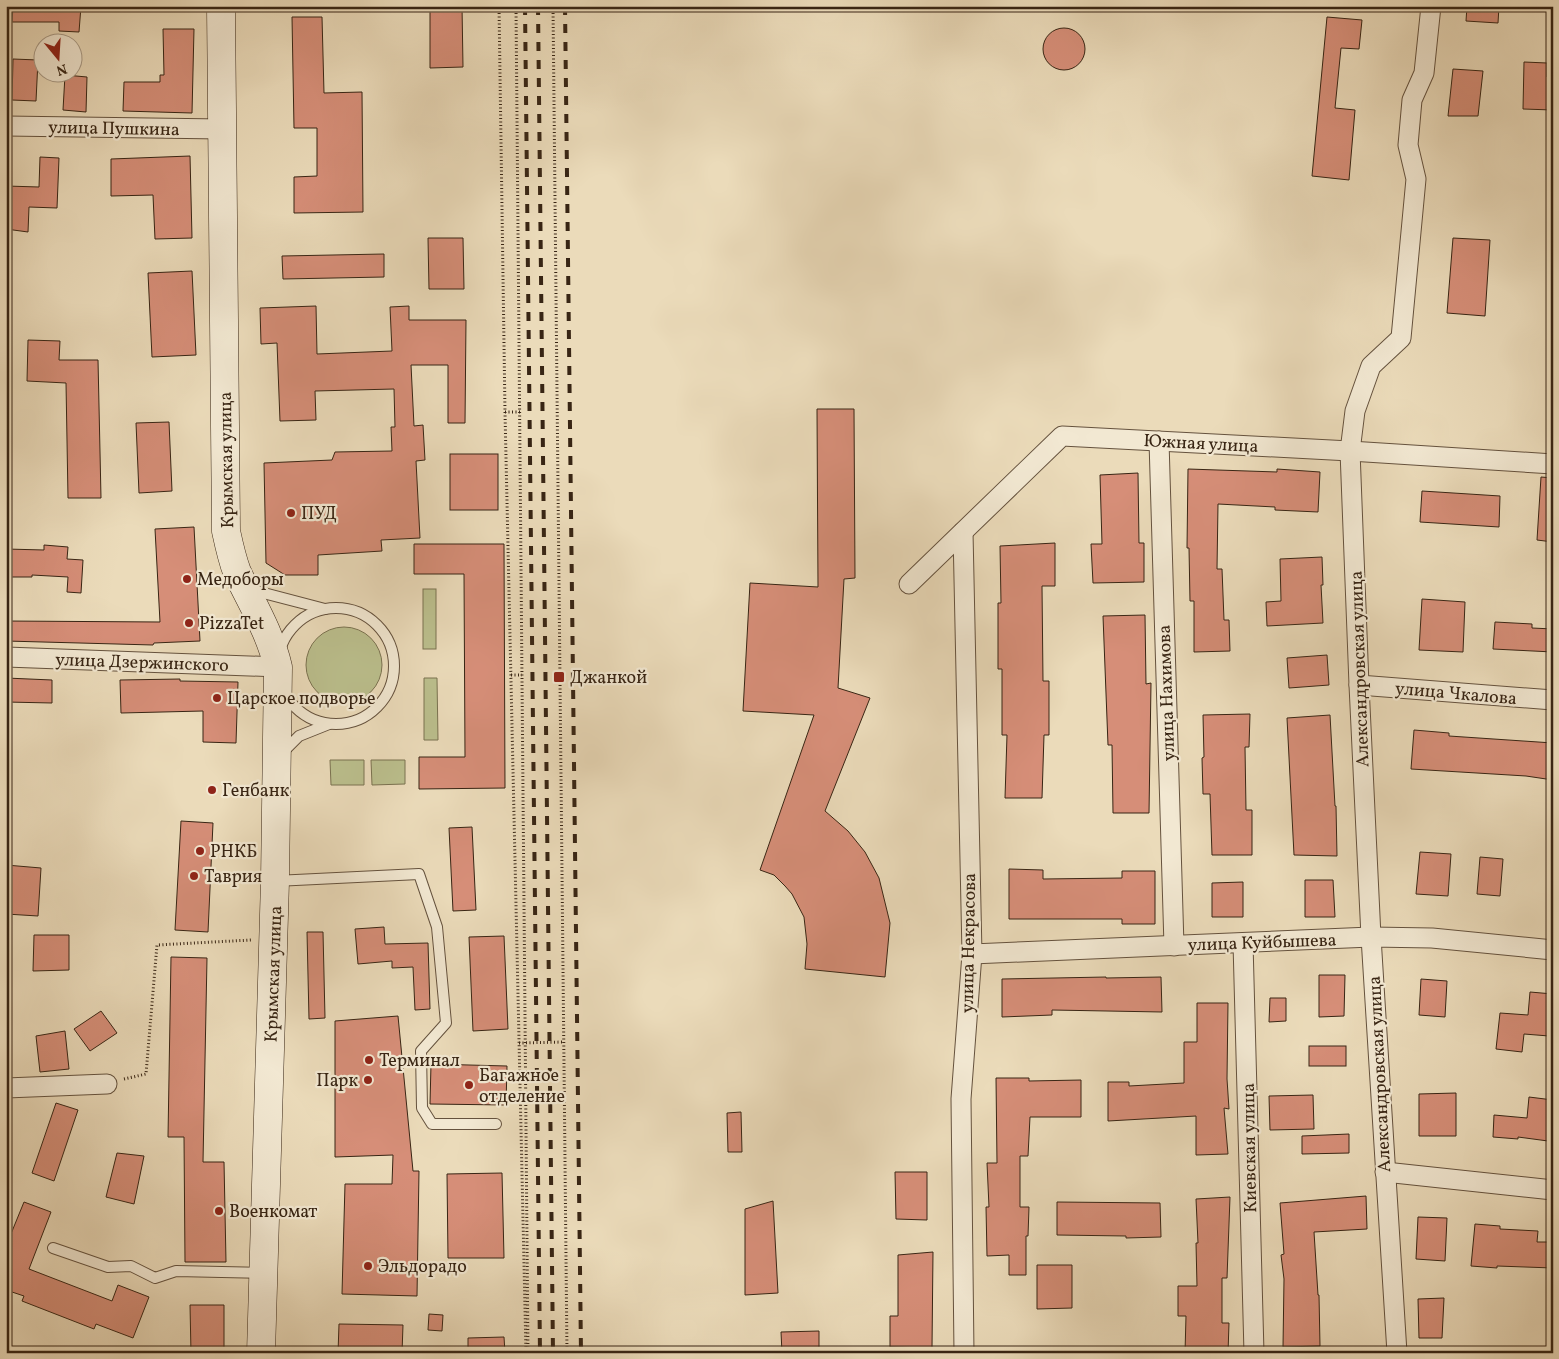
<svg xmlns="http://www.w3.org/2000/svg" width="1559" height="1359" font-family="Vollkorn,serif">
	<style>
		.green { fill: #bbbf8d; stroke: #7a7250 }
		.building { fill: #d68e78; stroke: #382514 }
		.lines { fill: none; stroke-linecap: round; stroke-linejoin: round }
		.lane-casing { stroke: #65523e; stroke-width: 12 }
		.street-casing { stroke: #65523e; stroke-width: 21 }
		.secondary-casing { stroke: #382514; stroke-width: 29 }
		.path { stroke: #382514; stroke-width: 3; stroke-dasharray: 1 2.5; stroke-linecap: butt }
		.lane { stroke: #f2e8d2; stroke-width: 10 }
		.street { stroke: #f2e8d2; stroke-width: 19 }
		.secondary { stroke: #f2e8d2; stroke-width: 28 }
		.rail { stroke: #382514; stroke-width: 4; stroke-dasharray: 9 9; stroke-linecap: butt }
		.poi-dot { fill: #8f2418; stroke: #f2e8d2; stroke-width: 2 }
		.labels { text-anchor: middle; stroke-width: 4.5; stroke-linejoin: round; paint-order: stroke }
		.street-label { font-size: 18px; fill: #382514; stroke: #f2e8d2 }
		.poi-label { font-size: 18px; fill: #382514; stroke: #f2e8d2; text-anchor: start }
	</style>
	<rect width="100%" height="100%" fill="#ebdbba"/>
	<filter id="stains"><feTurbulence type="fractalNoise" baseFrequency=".004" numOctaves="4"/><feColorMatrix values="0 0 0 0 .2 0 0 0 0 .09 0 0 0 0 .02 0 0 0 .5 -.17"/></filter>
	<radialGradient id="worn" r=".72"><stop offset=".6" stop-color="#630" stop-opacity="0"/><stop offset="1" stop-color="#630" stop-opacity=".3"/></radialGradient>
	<g class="green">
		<rect x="423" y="589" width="13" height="60"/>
		<circle cx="344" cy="665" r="38"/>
		<path d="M424,678H437L438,740H424Z"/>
		<path d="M330,760H364V785H331Z"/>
		<path d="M371,760H405V784L372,785Z"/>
	</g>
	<g class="building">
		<path d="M13,6H81L79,32L59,31V22H12Z"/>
		<path d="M430,6H462L463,67L430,68Z"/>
		<path d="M1467,6H1499L1498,23L1466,21Z"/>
		<path d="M292,17H322L324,93L362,92L363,212L294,213V177L317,176V128H294Z"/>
		<path d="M1327,17L1362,20L1359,49L1341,48L1335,108L1355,110L1349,180L1312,176Z"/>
		<circle cx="1064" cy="49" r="21"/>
		<path d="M163,29H194L192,113L123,111L124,82H160V75H164Z"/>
		<path d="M13,59L38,60L36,101L12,100Z"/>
		<path d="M1524,62L1547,63V77H1553V110L1523,109Z"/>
		<path d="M1453,69L1483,71L1478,116H1448Z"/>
		<path d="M65,75L87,77L86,112L63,110Z"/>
		<path d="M190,156L192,238L155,239L153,195L111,196V159Z"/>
		<path d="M40,157L59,158L57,208L29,207L28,232L6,229V186L39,187Z"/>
		<path d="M428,238H463L464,289H429Z"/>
		<path d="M1453,238L1490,240L1485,316L1447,313Z"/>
		<path d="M384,254V277L283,279L282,256Z"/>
		<path d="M192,271L196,355L152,357L148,273Z"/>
		<path d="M316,306L317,354L392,351L390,307L409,306V320H466L465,423H448V365H411L414,426L423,425L425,460L416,461L420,538L381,540L382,551L318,555V575H285L266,563L264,463L332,460L335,452L392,451L391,427H395L394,389L315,391L316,420L280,421L277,343L261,344L260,308Z"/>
		<path d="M28,340L60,341L59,360H98L101,498H68L66,383L27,381Z"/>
		<path d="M817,409H854L855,578L844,579L838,688L870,698L825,811L848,831L865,852L879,878L890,923L885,977L805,969L807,944L804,917L792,894L785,886L774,875L760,870L814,715L743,711L750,583L818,587Z"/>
		<path d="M169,422L172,491L139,493L136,423Z"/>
		<rect x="450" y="454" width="48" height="56"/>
		<path d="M1188,469L1277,472V469L1320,472L1318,512L1275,510V507L1218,504L1217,569H1222L1224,620H1229L1230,651L1194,652V601H1190L1189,548H1187Z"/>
		<path d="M1138,473L1139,543H1144V582L1093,583L1091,544H1102L1100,475Z"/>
		<path d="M1541,477L1553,478V542L1537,540Z"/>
		<path d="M1422,491L1500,496L1499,527L1420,522Z"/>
		<path d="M194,527L200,641L154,643L153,645L6,641V621L160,622L155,529Z"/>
		<path d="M1055,543V586H1042L1043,681H1049V735H1044L1042,798H1005L1007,735H1002V669H998V603H1001L1000,546Z"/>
		<path d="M414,544H504L505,788L419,789V757H465L464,574H414Z"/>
		<path d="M44,545L68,547L67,559L83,560L81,593L67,592L68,577L32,575V577H6V549L44,550Z"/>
		<path d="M1322,557L1323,585H1321L1323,623L1267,626L1266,602L1281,601L1280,559Z"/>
		<path d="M1422,599L1465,602L1463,652L1419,650Z"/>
		<path d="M1145,615L1146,684L1151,683L1149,813H1113L1112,745H1108L1103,616Z"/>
		<path d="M1495,622L1532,624V628L1553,629V652L1493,649Z"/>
		<path d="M1327,655L1329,685L1289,688L1287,658Z"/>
		<path d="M6,678L52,680V703L6,702Z"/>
		<path d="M180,679V681L238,682L236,743L203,742V711L121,713L120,680Z"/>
		<path d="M1250,714L1249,747H1245L1246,810H1252V855H1212L1210,794H1203L1202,758L1204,757L1203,715Z"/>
		<path d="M1330,715L1335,806H1336L1337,856L1294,855L1287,718Z"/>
		<path d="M1414,730L1449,733V736L1553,743V780L1526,776L1411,769Z"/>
		<path d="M181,821L213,823L208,932L175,930Z"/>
		<path d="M472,827L476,910L453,911L449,828Z"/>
		<path d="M1420,852L1451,854L1448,896L1416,894Z"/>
		<path d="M1480,857L1503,859L1500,896L1477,894Z"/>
		<path d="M6,865L41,868L38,916L6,914Z"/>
		<path d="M1009,869L1043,870V879L1122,878V871H1155V924H1122V919H1009Z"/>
		<path d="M1305,880H1333L1335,917H1305Z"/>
		<path d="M1243,882V917H1212V883Z"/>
		<path d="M384,927L385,944L428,943L430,1009L415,1010L413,967L392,968V961L358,964L355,929Z"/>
		<path d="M307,932H323L325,1018L309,1019Z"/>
		<path d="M34,935H69V970L33,971Z"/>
		<path d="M504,936L508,1029L473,1031L469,937Z"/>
		<path d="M171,957L207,958L203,1162H224L226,1262H185L184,1137H168Z"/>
		<path d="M1319,975H1345L1344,1016L1319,1017Z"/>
		<path d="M1106,977V978L1161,977L1162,1012L1052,1010V1015L1002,1017V979Z"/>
		<path d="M1421,979L1447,981L1445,1017L1419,1015Z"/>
		<path d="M1530,992L1553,994L1549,1036L1524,1034L1522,1052L1496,1049L1500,1013L1528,1015Z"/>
		<path d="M1270,998H1286V1021L1269,1022Z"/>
		<path d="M1197,1003H1228L1227,1079L1229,1109L1224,1108L1228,1154L1196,1155V1116L1108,1121V1082H1129V1086L1184,1083V1042H1197Z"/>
		<path d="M101,1011L117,1033L90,1051L74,1029Z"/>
		<path d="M398,1016L413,1171H419L417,1296L342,1294L345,1184H392L393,1155L335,1157V1021Z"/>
		<path d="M65,1031L69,1069L40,1072L36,1036Z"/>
		<rect x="1309" y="1046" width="37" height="20"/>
		<path d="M431,1064L507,1066L506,1105L430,1104Z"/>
		<path d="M996,1078H1029V1081L1081,1080V1117H1030L1028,1156H1020V1207H1029L1028,1236H1026V1275H1009V1255L987,1256L986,1207H989L987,1163H997Z"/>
		<path d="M1456,1093V1136H1419V1094Z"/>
		<path d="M1313,1095L1314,1129L1270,1130L1269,1096Z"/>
		<path d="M1529,1097L1553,1100L1548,1141L1518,1137V1139L1493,1137L1494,1115L1527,1118Z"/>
		<path d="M56,1103L78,1110L54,1181L32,1173Z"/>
		<path d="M741,1112L742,1152H728L727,1113Z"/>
		<path d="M1349,1134V1153L1302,1154V1136Z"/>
		<path d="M117,1153L144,1156L134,1204L106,1197Z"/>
		<path d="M895,1172H927V1220L896,1219Z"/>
		<path d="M502,1173L504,1258H448L447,1174Z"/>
		<path d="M1366,1196L1367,1229L1314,1232L1318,1295H1319L1320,1346L1283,1347L1284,1279L1281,1255L1284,1254L1280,1203Z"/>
		<path d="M1230,1197L1227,1278H1222V1323H1229L1228,1353H1185L1186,1316H1178V1286H1197L1196,1243H1198L1196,1199Z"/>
		<path d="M773,1201L778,1293L745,1295V1209Z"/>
		<path d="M24,1202L51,1212L29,1269L112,1301L118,1285L149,1297L133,1338L96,1324L94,1329L22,1301L24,1296L6,1290V1246Z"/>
		<path d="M1057,1202L1160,1203L1161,1237L1126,1238V1236L1057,1235Z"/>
		<path d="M1418,1217L1447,1218L1445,1261L1416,1259Z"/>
		<path d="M1475,1224L1500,1226V1229L1538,1231L1537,1242H1553V1268L1497,1266V1268L1471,1266Z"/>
		<path d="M933,1252L932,1348L890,1347V1316H898V1255Z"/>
		<path d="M1037,1265H1072V1308L1037,1309Z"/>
		<path d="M1444,1298L1442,1338H1419L1418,1299Z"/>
		<path d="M190,1305H224V1353H191Z"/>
		<path d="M429,1314L443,1315L442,1331L428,1330Z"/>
		<path d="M339,1324L403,1325L402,1353H338Z"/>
		<path d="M819,1331V1353H782L781,1332Z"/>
		<path d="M504,1337L505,1353H468V1338Z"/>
	</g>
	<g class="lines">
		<defs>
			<g id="lane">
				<path d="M252,590L325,609"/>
				<circle cx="336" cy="666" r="58"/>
				<path d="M283,752L299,736L329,724"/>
				<path d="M275,881L419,874L437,927L446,1023L421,1051L422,1108L432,1124H496"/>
				<path d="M53,1248L108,1267L131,1266L155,1278L176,1271L263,1273"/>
			</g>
			<g id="street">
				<path d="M6,126L222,129"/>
				<path d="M1159,441L1174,946"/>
				<path d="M963,532L972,954L961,1099L964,1353"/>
				<path d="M909,584L1062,436L1350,451L1553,464"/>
				<path d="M6,657L278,667"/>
				<path d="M1359,685L1553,700"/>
				<path d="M1243,943L1254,1353"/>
				<path d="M972,954L1371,937L1432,938L1553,950"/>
				<path d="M6,1088L107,1084"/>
				<path d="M1385,1172L1553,1190"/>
				<path d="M1397,1353L1371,937L1359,685L1350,451L1355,411L1371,366L1401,338L1416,179L1408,145L1412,100L1424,73L1431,6"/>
			</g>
			<path id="secondary" d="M221,6L226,531C229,545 232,559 237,572C252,604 270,632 278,667L275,881L261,1353"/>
		</defs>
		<use href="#lane" class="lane-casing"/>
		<use href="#street" class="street-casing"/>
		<use href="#secondary" class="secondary-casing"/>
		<g class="path">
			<path d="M499,6L505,412L526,1353"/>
			<path d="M516,6L528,1353"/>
			<path d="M553,6L567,1353"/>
			<path d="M505,412H520"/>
			<path d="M511,675H522"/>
			<path d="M519,1043L564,1042"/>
			<path d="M124,1079L146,1074L157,945L251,940"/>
		</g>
		<use href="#lane" class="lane"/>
		<use href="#street" class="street"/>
		<use href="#secondary" class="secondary"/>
		<g class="rail">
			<path d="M525,6L540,1353"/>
			<path d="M538,6L553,1353"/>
			<path d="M565,6L581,1353"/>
		</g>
	</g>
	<g class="poi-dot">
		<circle cx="291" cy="513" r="5"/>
		<circle cx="187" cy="579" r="5"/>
		<circle cx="189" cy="623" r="5"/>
		<rect x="553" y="671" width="12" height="12" rx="2.5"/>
		<circle cx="217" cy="698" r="5"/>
		<circle cx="212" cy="790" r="5"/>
		<circle cx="200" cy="851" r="5"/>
		<circle cx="194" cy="876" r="5"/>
		<circle cx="369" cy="1060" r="5"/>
		<circle cx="368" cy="1080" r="5"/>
		<circle cx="469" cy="1085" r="5"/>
		<circle cx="219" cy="1211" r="5"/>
		<circle cx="368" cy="1266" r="5"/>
	</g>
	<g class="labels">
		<g class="street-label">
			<text transform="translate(114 128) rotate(1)" y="6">улица Пушкина</text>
			<text transform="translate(1201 443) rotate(3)" y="6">Южная улица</text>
			<text transform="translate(226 460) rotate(-91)" y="6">Крымская улица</text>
			<text transform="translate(142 662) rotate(2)" y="6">улица Дзержинского</text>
			<text transform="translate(1359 669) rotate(-92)" y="6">Александровская улица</text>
			<text transform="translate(1166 693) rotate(-92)" y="6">улица Нахимова</text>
			<text transform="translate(1456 693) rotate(5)" y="6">улица Чкалова</text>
			<text transform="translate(1262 942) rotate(-2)" y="6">улица Куйбышева</text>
			<text transform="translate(968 943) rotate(-89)" y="6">улица Некрасова</text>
			<text transform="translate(273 974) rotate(-88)" y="6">Крымская улица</text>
			<text transform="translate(1379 1074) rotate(-93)" y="6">Александровская улица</text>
			<text transform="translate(1249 1148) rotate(-91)" y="6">Киевская улица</text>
		</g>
		<g class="poi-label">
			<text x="301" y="519">ПУД</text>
			<text x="197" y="585">Медоборы</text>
			<text x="199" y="629">PizzaTet</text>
			<text x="570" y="683">Джанкой</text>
			<text x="227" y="704">Царское подворье</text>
			<text x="222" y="796">Генбанк</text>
			<text x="210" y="857">РНКБ</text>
			<text x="204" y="882">Таврия</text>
			<text x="379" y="1066">Терминал</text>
			<text x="479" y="1081">Багажное<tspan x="479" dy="21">отделение</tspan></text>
			<text x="358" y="1086" text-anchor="end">Парк</text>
			<text x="229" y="1217">Военкомат</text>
			<text x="378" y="1272">Эльдорадо</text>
		</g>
	</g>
	<rect width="1559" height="1359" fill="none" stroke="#ebdbba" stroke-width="25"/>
	<rect x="8" y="8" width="1544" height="1344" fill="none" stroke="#382514" stroke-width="2.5"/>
	<rect x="12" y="12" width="1534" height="1334" fill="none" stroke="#382514"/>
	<g transform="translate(58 58) rotate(162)"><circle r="24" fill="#f2e8d2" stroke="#a89a86"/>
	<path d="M0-4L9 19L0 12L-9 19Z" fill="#8f2418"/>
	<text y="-8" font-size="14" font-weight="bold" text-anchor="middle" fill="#382514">N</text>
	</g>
	<rect width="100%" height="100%" filter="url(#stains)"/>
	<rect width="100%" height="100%" fill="url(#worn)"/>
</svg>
